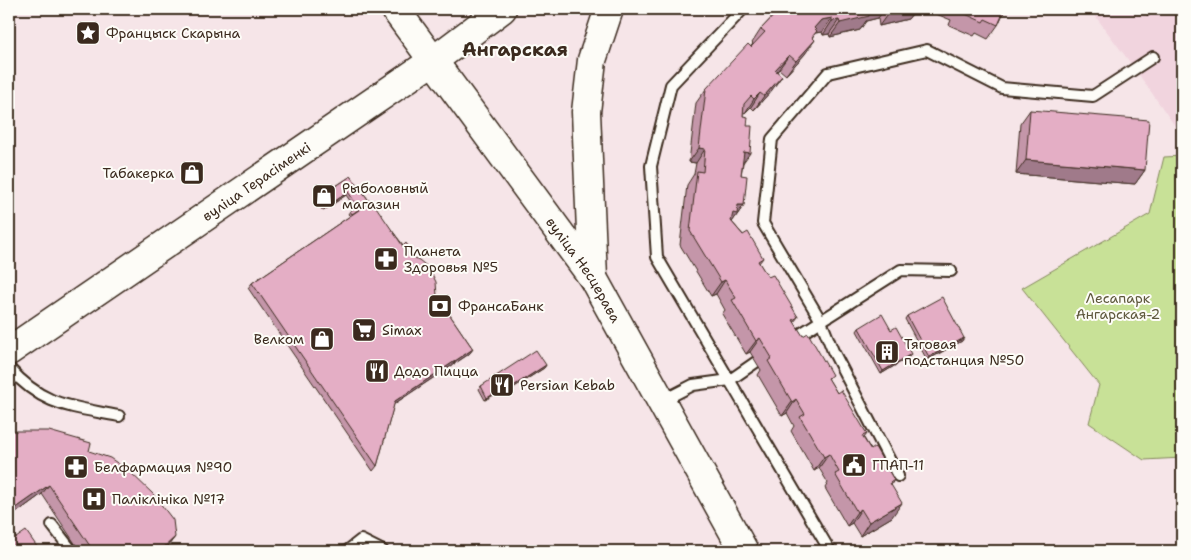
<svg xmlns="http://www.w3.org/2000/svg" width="1191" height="560" font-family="'Shantell Sans',sans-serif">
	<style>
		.built { fill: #f1d4de }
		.green { fill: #c8e197; stroke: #82865a }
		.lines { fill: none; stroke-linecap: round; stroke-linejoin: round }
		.lane-casing { stroke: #3b2a1e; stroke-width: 14 }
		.secondary-casing { stroke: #3b2a1e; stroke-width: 31 }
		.lane { stroke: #fdfcf7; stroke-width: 10 }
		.secondary { stroke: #fdfcf7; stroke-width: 28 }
		.wall { fill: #c496a9; stroke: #3b2a1e }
		.shaded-wall { fill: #a07a8a; stroke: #3b2a1e }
		.building { fill: #e4aec5; stroke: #3b2a1e }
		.labels { text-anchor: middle; stroke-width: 4; stroke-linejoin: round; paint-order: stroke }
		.poi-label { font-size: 14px; fill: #3b2a1e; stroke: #fdfcf7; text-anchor: start }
		.street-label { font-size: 14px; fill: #3b2a1e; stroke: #fdfcf7 }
		.park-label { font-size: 14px; fill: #5e583c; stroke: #fdfcf7 }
		.district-label { font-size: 19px; font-weight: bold; fill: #3b2a1e; stroke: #fdfcf7 }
	</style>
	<rect width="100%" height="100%" fill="#f6e5e8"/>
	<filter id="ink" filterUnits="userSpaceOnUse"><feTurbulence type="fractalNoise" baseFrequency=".02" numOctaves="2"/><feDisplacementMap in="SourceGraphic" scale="10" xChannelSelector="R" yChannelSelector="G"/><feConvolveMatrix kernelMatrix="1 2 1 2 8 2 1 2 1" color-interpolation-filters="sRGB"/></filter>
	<g filter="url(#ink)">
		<path class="built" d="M1090,9H1182V136L1135,69Z"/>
		<path class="green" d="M1182,156V458L1144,460L1089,423L1099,385L1022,288L1150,214L1164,157Z"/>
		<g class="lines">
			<defs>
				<g id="lane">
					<path d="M743,9L671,85L651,166L657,257L830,551"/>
					<path d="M791,340L901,270L951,271"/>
					<path d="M9,368C44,407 70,406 119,416"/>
					<path d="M662,401L693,385L730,380L756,362"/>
					<path d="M898,476L833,351L821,321L763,223L772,139L828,73L927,50L1002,88L1093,96L1153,57"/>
					<path d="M52,525L72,551"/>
					<path d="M347,551L361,540L383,551"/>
				</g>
				<g id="secondary">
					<path id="s1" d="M395,9L593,278L744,551"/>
					<path d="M593,278L586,112L592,60L609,9"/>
					<path id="s2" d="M9,351L434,60L502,9"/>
				</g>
			</defs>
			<use href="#lane" class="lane-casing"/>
			<use href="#secondary" class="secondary-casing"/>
			<use href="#lane" class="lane"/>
			<use href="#secondary" class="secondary"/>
		</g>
		<g class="wall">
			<path d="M780,9H918L914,13L912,14L908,19L879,26L878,18L866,21L860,30L830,37L829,34L823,35L822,32L815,33L812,38L805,54L786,75L779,69L777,72L772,90L754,110L751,107L745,113L743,112V163L741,175L744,205L732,222L763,258L759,263L768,277L798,317L794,322L837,393L867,434L864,438L871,450L894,480L891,485L892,517L860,536L852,523L847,526L825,488L828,483L819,468L814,471L791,431L794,426L787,413L782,416L758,375L761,370L750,352L746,354L722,314L725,310L716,294L711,296L680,245L687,185L694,174L696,163L689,162L696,103L706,89L753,44L752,43L761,29Z"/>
			<path d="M924,9H1005L998,25L988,39L976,33L974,36L949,25L951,20Z"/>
			<path d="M1144,9H1158L1148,16Z"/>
			<path d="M1030,110L1145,170L1135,184L1016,174L1020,124Z"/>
			<path d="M351,176L370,202L410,254L409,255L473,349L469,354L394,404L377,466L373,471L248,288L252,283L350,216L348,214L350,211L355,208L346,195L323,211L316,201L318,198Z"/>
			<path d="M907,316L962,341L927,360L905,319Z"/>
			<path d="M859,328L891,330L909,357L881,374L857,331Z"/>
			<path d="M546,365L544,368L502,395L499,391L485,400L479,389L481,386Z"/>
			<path d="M89,451L175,537L168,546L163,551H80L42,494L9,518Z"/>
		</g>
		<g class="shaded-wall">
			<path d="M868,9H885L878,18L866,21L860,30L830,37L840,23Z"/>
			<path d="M901,9H918L914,13L912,14L908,19L879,26L889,12Z"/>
			<path d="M1153,9H1158L1148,16Z"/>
			<path d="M832,18L822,32L815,33L807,45L814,28L821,20Z"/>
			<path d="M839,20L829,34L823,35L832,21Z"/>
			<path d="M815,40L805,54L786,75L796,61Z"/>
			<path d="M789,55L779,69L765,84L775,70Z"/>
			<path d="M782,76L772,90L754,110L764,96Z"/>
			<path d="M760,93L751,107L745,113L754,99Z"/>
			<path d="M699,148L705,149L696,163L689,162Z"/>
			<path d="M744,152L750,153L740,167Z"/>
			<path d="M1026,160L1145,170L1135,184L1016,174Z"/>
			<path d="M348,192L346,195L323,211L325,208Z"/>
			<path d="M738,205H744L728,228L723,227Z"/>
			<path d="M725,280L716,294L711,296L721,282Z"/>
			<path d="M760,338L750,352L746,354L756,341Z"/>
			<path d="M964,338L962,341L927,360L929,357Z"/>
			<path d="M473,349L469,354L391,406L395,401Z"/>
			<path d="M911,354L909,357L881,374L883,371Z"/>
			<path d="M546,365L544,368L502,395L504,392Z"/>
			<path d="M500,390L499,392L485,400L487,398Z"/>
			<path d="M796,399L787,413L782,416L792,402Z"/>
			<path d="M829,454L819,468L814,471L824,457Z"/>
			<path d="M49,485L42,494L9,518V513Z"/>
			<path d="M902,503L892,517L860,536L869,522Z"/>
			<path d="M861,509L852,523L847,526L857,512Z"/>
			<path d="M175,537L168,546L163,551H160Z"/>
		</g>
		<g class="building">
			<path d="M780,9H869H868L869,16L840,23L839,20L832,21V18L821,20L814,28L817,31L812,37L815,40L796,61L789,55L775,70L782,76L764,96L760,93L754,99L751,96L744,104L743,116L748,117L747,126H752L750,153L744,152L741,175L747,176L744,205H738L737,214L733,213L731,221L743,235L748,232L763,258L758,261L768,277L773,275L798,317L793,320L803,336L808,333L832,375L828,378L837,393L841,390L867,434L862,436L871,450L875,447L894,480L890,483L902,503L869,522L861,509L857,512L835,474L839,472L829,454L824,457L800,417L805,414L796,399L792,402L768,361L772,358L760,338L756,341L732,300L736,298L725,280L721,282L690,231L697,171L703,172L705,149L699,148L706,89L748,44L751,47L765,32L761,29Z"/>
			<path d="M889,9H901L889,12Z"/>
			<path d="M960,9H1005L998,25L985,19L983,22L959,11Z"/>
			<path d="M1030,110L1149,120L1145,170L1026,160Z"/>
			<path d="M351,176L370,202L352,214L350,211L358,206L348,192L325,208L318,198Z"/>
			<path d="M372,201L409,255L419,260L429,268L436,282L437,296L473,349L395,401L377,466L252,283Z"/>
			<path d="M406,243L412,252L408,254L403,246Z"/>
			<path d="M442,297L448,306L445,308L439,299Z"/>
			<path d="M942,297L964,338L929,357L907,316Z"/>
			<path d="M882,314L891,330L896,327L911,354L883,371L859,328Z"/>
			<path d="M536,350L546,365L504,392L498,384L500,390L487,398L481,386Z"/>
			<path d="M14,431H49L91,443L89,451L110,458L130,472L153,494L173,520L175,537L160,551H84L90,546L49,485L9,513V432Z"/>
			<path d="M9,528L16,538L26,531L40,551H9Z"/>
		</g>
	</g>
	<defs>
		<symbol id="sight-square" viewBox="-11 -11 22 22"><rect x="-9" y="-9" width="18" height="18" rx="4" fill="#3b2a1e" stroke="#fdfcf7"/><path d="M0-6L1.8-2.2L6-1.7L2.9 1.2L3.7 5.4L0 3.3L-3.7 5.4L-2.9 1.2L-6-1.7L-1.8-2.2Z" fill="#fff"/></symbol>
		<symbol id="shop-square" viewBox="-11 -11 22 22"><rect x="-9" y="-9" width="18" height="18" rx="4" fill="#3b2a1e" stroke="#fdfcf7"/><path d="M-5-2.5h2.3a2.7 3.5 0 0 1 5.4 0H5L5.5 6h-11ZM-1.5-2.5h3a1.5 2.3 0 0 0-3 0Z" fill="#fff"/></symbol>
		<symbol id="pharmacy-square" viewBox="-11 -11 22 22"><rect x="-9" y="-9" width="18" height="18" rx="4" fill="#3b2a1e" stroke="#fdfcf7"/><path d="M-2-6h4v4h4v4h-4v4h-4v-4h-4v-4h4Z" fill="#fff"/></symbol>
		<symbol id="bank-square" viewBox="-11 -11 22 22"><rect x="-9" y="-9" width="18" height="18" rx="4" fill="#3b2a1e" stroke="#fdfcf7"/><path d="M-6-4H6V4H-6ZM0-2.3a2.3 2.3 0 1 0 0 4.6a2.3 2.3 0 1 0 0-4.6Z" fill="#fff"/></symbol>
		<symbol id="supermarket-square" viewBox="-11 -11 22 22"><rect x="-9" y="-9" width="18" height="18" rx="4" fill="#3b2a1e" stroke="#fdfcf7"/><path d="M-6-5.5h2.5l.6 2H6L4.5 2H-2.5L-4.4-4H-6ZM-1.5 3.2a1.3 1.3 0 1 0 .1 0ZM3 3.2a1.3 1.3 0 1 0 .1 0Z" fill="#fff"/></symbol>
		<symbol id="building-square" viewBox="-11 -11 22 22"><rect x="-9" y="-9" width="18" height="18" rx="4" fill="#3b2a1e" stroke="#fdfcf7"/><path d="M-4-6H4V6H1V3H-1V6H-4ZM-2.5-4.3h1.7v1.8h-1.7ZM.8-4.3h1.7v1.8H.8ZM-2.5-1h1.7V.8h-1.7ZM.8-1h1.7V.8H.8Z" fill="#fff"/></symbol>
		<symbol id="restaurant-square" viewBox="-11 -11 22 22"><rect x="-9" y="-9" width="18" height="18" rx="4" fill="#3b2a1e" stroke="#fdfcf7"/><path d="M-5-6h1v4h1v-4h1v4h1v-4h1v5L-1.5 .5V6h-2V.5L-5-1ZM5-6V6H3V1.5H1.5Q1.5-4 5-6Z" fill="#fff"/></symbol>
		<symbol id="civic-square" viewBox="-11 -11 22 22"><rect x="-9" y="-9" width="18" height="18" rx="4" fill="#3b2a1e" stroke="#fdfcf7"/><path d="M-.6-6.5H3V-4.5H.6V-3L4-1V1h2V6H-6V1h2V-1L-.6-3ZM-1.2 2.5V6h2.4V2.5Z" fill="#fff"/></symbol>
		<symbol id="hospital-square" viewBox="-11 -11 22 22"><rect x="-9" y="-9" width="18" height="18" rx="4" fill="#3b2a1e" stroke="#fdfcf7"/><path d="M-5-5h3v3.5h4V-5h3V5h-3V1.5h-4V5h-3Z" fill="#fff"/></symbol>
	</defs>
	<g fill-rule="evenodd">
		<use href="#sight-square" x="74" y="19" width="28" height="28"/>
		<use href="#shop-square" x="178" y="159" width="28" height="28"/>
		<use href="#shop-square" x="310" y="182" width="28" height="28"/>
		<use href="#pharmacy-square" x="372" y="245" width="28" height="28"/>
		<use href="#bank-square" x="426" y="292" width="28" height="28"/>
		<use href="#supermarket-square" x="350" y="316" width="28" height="28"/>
		<use href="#shop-square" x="308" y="325" width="28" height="28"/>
		<use href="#building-square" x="873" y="338" width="28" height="28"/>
		<use href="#restaurant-square" x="363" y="357" width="28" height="28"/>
		<use href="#restaurant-square" x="488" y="371" width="28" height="28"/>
		<use href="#civic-square" x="840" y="451" width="28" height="28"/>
		<use href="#pharmacy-square" x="62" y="453" width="28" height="28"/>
		<use href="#hospital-square" x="80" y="485" width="28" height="28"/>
	</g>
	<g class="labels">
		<g class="poi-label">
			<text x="106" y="38">Францыск Скарына</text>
			<text x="174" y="178" text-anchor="end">Табакерка</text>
			<text x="342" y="193">Рыболовный<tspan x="342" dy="16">магазин</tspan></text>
			<text x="404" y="256">Планета<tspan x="404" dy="16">Здоровья №5</tspan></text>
			<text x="458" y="311">ФрансаБанк</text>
			<text x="382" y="335">Simax</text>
			<text x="304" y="344" text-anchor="end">Велком</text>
			<text x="904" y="349">Тяговая<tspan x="904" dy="16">подстанция №50</tspan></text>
			<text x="394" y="376">Додо Пицца</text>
			<text x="520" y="390">Persian Kebab</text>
			<text x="872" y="470">ГПАП-11</text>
			<text x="94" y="472">Белфармация №90</text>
			<text x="112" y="504">Паліклініка №17</text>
		</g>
		<g class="street-label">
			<text dy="5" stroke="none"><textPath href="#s2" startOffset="300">вуліца Герасіменкі</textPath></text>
			<text dy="5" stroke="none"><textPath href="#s1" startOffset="322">вуліца Несцерава</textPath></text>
		</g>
		<g class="park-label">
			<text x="1118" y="303">Лесапарк<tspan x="1118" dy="16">Ангарская-2</tspan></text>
		</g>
		<g class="district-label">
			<text x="515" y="56">Ангарская</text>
		</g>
	</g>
	<rect width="1191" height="560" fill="none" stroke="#fdfcf7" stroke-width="30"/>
	<rect x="15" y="15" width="1161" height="530" fill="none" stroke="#3b2a1e" stroke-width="2" filter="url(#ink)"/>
</svg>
